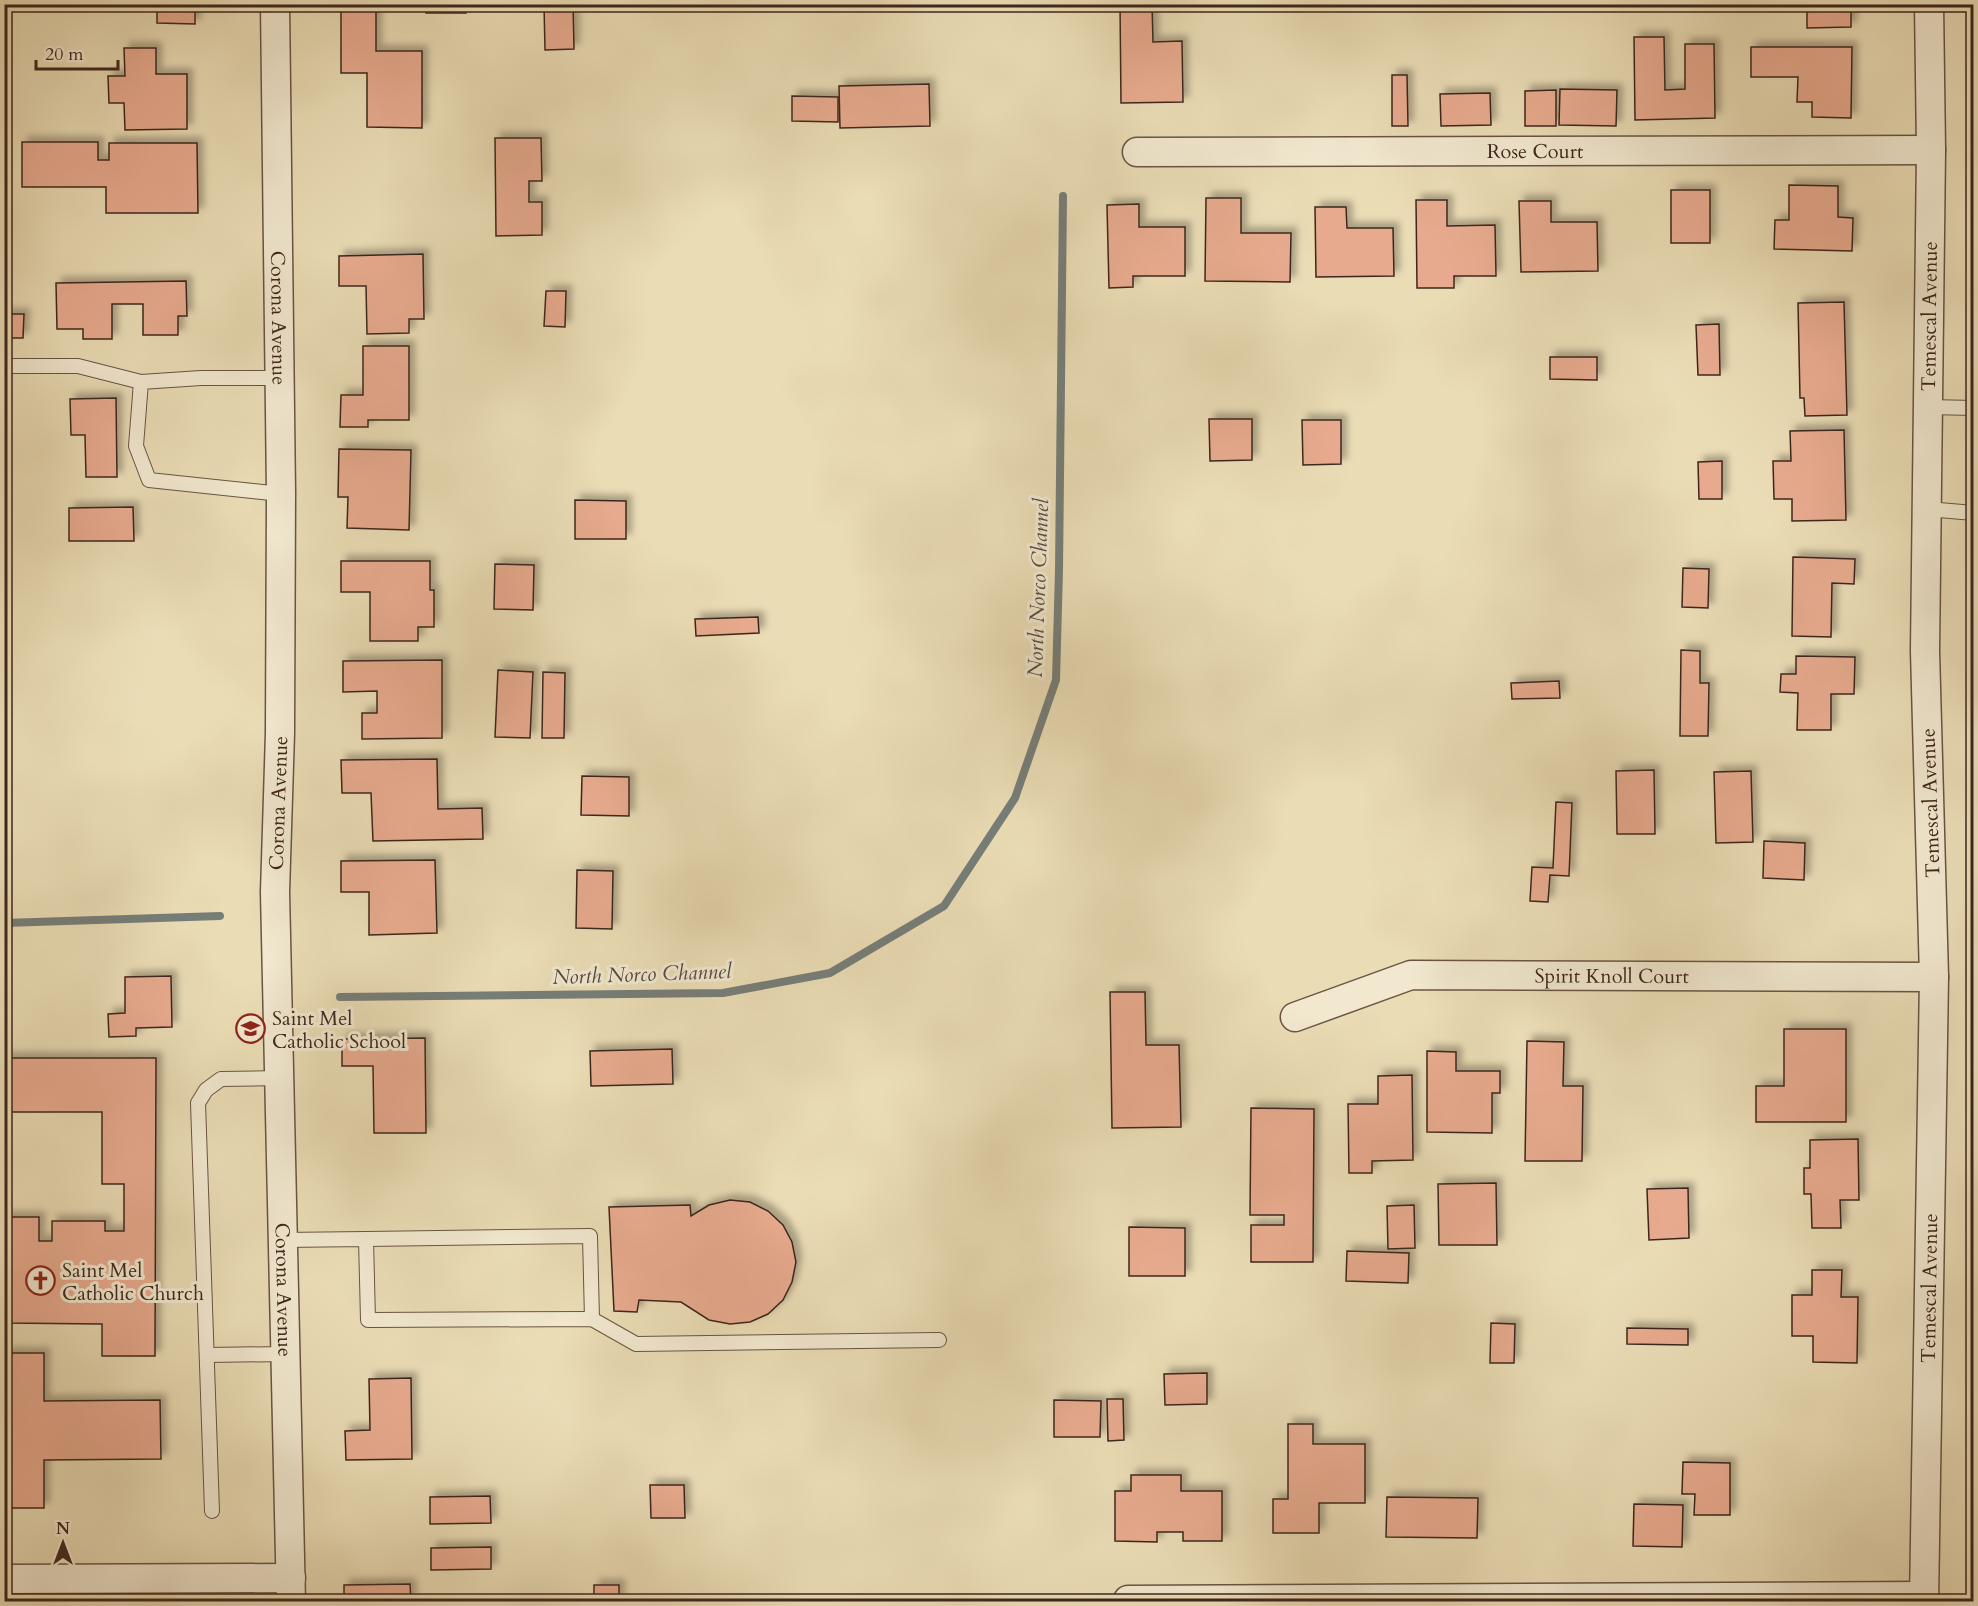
<svg xmlns="http://www.w3.org/2000/svg" width="1978" height="1606" font-family="Cardo,serif">
	<style>
		.lines { fill: none; stroke-linecap: round; stroke-linejoin: round }
		.stream { stroke: #767e79; stroke-width: 8 }
		.building { fill: #e7aa8e; stroke: #3e261d; stroke-width: 1.5; filter: url(#shadow) }
		.service-casing { stroke: #695443; stroke-width: 16 }
		.minor-casing { stroke: #695443; stroke-width: 31 }
		.service { stroke: #f1e8cf; stroke-width: 14 }
		.minor { stroke: #f1e8cf; stroke-width: 28 }
		.labels { text-anchor: middle; stroke-width: 6; stroke-linejoin: round; paint-order: stroke }
		.street-label { font-size: 20px; fill: #3e261d; stroke: #f1e8cf }
		.poi-label { font-size: 20px; fill: #3e261d; stroke: #f1e8cf; text-anchor: start }
		.water-label { font-size: 21px; font-style: italic; fill: #554b44; stroke: #f1e8cf }
	</style>
	<defs>
		<filter id="shadow"><feDropShadow dx="5.5" dy="-5.5" stdDeviation="3" flood-color="#0004"/></filter>
	</defs>
	<rect width="100%" height="100%" fill="#eadcb5"/>
	<filter id="stains"><feTurbulence type="fractalNoise" baseFrequency=".00333" numOctaves="4"/><feColorMatrix values="0 0 0 0 .2 0 0 0 0 .09 0 0 0 0 .02 0 0 0 .5 -.17"/></filter>
	<radialGradient id="worn" r=".72"><stop offset=".6" stop-color="#630" stop-opacity="0"/><stop offset="1" stop-color="#630" stop-opacity=".3"/></radialGradient>
	<g class="lines">
		<g class="stream">
			<path d="M4,923L220,916"/>
			<path d="M340,997L723,993L830,973L944,906L1015,798L1056,680L1059,570L1063,196"/>
		</g>
	</g>
	<g class="building">
		<path d="M157,4H195V24L157,23Z"/>
		<path d="M341,4H376V51H422V128L367,127V73H341Z"/>
		<rect x="426" y="4" width="40" height="9"/>
		<path d="M544,4H573L574,49L545,50Z"/>
		<path d="M1120,4H1152L1153,42L1182,41L1183,102L1121,103Z"/>
		<rect x="1583" y="4" width="35" height="7"/>
		<path d="M1807,4H1851V27L1807,28Z"/>
		<path d="M1634,37H1664L1665,90L1685,89V44H1714L1715,118L1635,120Z"/>
		<path d="M1751,47H1852L1851,118L1812,117V102H1797L1798,77H1751Z"/>
		<path d="M124,48H156V74H187V129L125,130L124,103H109L108,76H125Z"/>
		<path d="M1392,75H1407L1408,126H1392Z"/>
		<path d="M929,84L930,126L840,128L839,86Z"/>
		<path d="M1560,89L1617,90L1616,126L1559,125Z"/>
		<path d="M1556,90V126H1525V91Z"/>
		<path d="M1490,93L1491,125L1441,126L1440,94Z"/>
		<path d="M792,96L838,97V122L792,121Z"/>
		<path d="M495,138H541L542,181H529V202H542V235L496,236Z"/>
		<path d="M22,142H98V160H109V143H197L198,213H106V187H22Z"/>
		<path d="M1789,185L1838,186V217L1853,218L1852,251L1774,249L1775,220H1789Z"/>
		<rect x="1671" y="190" width="39" height="53"/>
		<path d="M1206,198H1241V233H1291L1290,282L1205,281Z"/>
		<path d="M1416,200H1447V226L1495,225L1496,276H1454V288H1417Z"/>
		<path d="M1519,201H1551V222H1597L1598,271L1521,272Z"/>
		<path d="M1139,204V227H1185V276H1133V287L1109,288L1107,205Z"/>
		<path d="M1315,207H1346L1347,228H1393L1394,276L1316,277Z"/>
		<path d="M423,254L424,319H409V333L367,334L366,286H339V256Z"/>
		<path d="M186,281L187,316H178V335H143V304H112V339H83V329H57L56,283Z"/>
		<path d="M546,291H566L565,327L544,326Z"/>
		<path d="M1844,302L1847,415L1805,416L1804,398H1800L1798,303Z"/>
		<path d="M4,314H24L23,338H4Z"/>
		<path d="M1719,324L1720,375H1698L1696,325Z"/>
		<path d="M363,346H409V420H368V427H340L341,395H363Z"/>
		<path d="M1550,357H1597V380L1550,379Z"/>
		<path d="M116,398L117,477H86L85,435H71L70,399Z"/>
		<path d="M1209,419H1252V460L1210,461Z"/>
		<path d="M1302,420H1341V464L1303,465Z"/>
		<path d="M1844,430L1846,520L1792,521V499H1774L1773,461H1791L1790,431Z"/>
		<path d="M339,449L411,450L409,530L347,528L348,497H338Z"/>
		<path d="M1722,461V499H1699L1698,462Z"/>
		<path d="M575,500L626,501V539H575Z"/>
		<path d="M133,507L134,541H69V508Z"/>
		<path d="M1793,557L1855,559L1854,584L1832,583L1831,637L1792,636Z"/>
		<path d="M341,561H430V590H434V627H418V641H370V592H341Z"/>
		<path d="M495,564L534,565L533,610L494,609Z"/>
		<path d="M1683,568L1709,569L1708,608L1682,607Z"/>
		<path d="M758,617L759,633L696,636L695,619Z"/>
		<path d="M1681,650L1700,651V683H1709L1708,736H1680Z"/>
		<path d="M1796,656L1855,657L1854,694H1831V730H1797L1798,693L1780,692L1781,674H1796Z"/>
		<path d="M442,660V738L362,739V713H377V691L343,692V661Z"/>
		<path d="M498,670L533,672L530,738L495,737Z"/>
		<path d="M543,672L565,673L564,738H542Z"/>
		<path d="M1559,681L1560,698L1512,699L1511,683Z"/>
		<path d="M437,759L438,809L482,808L483,839L373,841L371,793H342L341,760Z"/>
		<path d="M1654,770L1655,834H1617L1616,771Z"/>
		<path d="M1751,771L1753,842L1716,843L1714,772Z"/>
		<path d="M582,776L629,777V816L581,815Z"/>
		<path d="M1556,802L1572,803L1569,876L1550,875L1548,902L1530,901L1532,867L1553,868Z"/>
		<path d="M1764,841L1805,843L1804,880L1763,878Z"/>
		<path d="M435,860L437,933L369,935V892H341V861Z"/>
		<path d="M577,870L613,871L612,929L576,928Z"/>
		<path d="M171,976L172,1027L136,1028V1036L109,1037L108,1014L125,1013V977Z"/>
		<path d="M1110,992H1145L1146,1045H1179L1181,1127L1112,1128Z"/>
		<path d="M1784,1029H1846V1122H1756V1086H1784Z"/>
		<path d="M425,1038L426,1133H374L373,1066H342V1039Z"/>
		<path d="M1527,1041L1564,1042L1563,1086H1583L1582,1161H1525Z"/>
		<path d="M672,1049L673,1084L591,1086L590,1051Z"/>
		<path d="M1427,1051L1456,1052V1071H1500V1093H1492V1133L1427,1132Z"/>
		<path d="M4,1058H156L155,1356H102V1324L4,1323V1217H39V1241H52V1221H105V1231H124V1184H102V1112H4Z"/>
		<path d="M1412,1075L1413,1160L1372,1161V1173H1349L1348,1104H1378V1076Z"/>
		<path d="M1251,1108L1314,1109L1313,1262H1251V1225H1284V1215H1250Z"/>
		<path d="M1858,1139L1859,1200H1840L1841,1228H1812L1811,1194H1804V1168H1810V1140Z"/>
		<path d="M1496,1183L1497,1245H1439L1438,1184Z"/>
		<path d="M1688,1188L1689,1238L1649,1240L1647,1189Z"/>
		<path d="M730,1200L750,1202L768,1211L783,1225L792,1242L796,1262L792,1282L783,1300L768,1314L750,1322L730,1324L709,1320L681,1302L639,1300L637,1312L614,1311L609,1207L690,1205L691,1216L709,1205Z"/>
		<path d="M1414,1205L1415,1248L1388,1249L1387,1206Z"/>
		<path d="M1129,1227L1185,1228V1276H1129Z"/>
		<path d="M1347,1251L1409,1253L1408,1283L1346,1281Z"/>
		<path d="M1812,1270H1842L1841,1297H1858L1857,1363L1813,1362V1336H1792V1295H1812Z"/>
		<path d="M1491,1323L1515,1324L1514,1363H1490Z"/>
		<path d="M1627,1328L1688,1329V1345L1627,1344Z"/>
		<path d="M4,1353H44V1401L160,1400L161,1459L44,1460V1508H4Z"/>
		<path d="M1207,1373V1404L1165,1405L1164,1374Z"/>
		<path d="M411,1378L412,1459L346,1460L345,1431L370,1430L369,1379Z"/>
		<path d="M1107,1399H1123L1124,1440L1108,1441Z"/>
		<path d="M1054,1400L1101,1401L1100,1437H1054Z"/>
		<path d="M1288,1424H1313V1444H1365V1503H1319V1533H1273V1499H1288Z"/>
		<path d="M1683,1462L1730,1463V1515H1694L1695,1494H1682Z"/>
		<path d="M1131,1475H1181V1491H1222V1541H1183V1532H1157V1542L1115,1541V1491H1131Z"/>
		<path d="M650,1485H684L685,1518H651Z"/>
		<path d="M490,1496L491,1523L430,1524V1497Z"/>
		<path d="M1387,1497L1478,1498L1477,1538L1386,1537Z"/>
		<path d="M1634,1504L1683,1505L1682,1547L1633,1546Z"/>
		<path d="M491,1547V1569L431,1570V1548Z"/>
		<path d="M410,1584L411,1602H344V1585Z"/>
		<rect x="594" y="1585" width="25" height="17"/>
	</g>
	<g class="lines">
		<defs>
			<g id="service">
				<path d="M4,366H78L141,382"/>
				<path d="M279,378H201L141,382L136,446L149,480L281,494"/>
				<path d="M1928,407L1974,408"/>
				<path d="M1927,509L1974,513"/>
				<path d="M366,1239L590,1236L592,1319"/>
				<path d="M282,1240L366,1239L368,1320L592,1319L636,1344L939,1340"/>
				<path d="M207,1355L285,1354"/>
				<path d="M212,1511L198,1103L206,1090L221,1079L279,1078"/>
			</g>
			<g id="minor">
				<path id="s1" d="M275,4L281,494L280,733L275,892L291,1602"/>
				<path id="s2" d="M1137,152L1931,150"/>
				<path id="s3" d="M1295,1017L1411,975L1934,977"/>
				<path d="M4,1579L291,1578"/>
				<path d="M1128,1600L1924,1596"/>
				<path id="s4" d="M1924,1602L1934,977L1925,651L1931,150L1929,4"/>
			</g>
		</defs>
		<use href="#service" class="service-casing"/>
		<use href="#minor" class="minor-casing"/>
		<use href="#service" class="service"/>
		<use href="#minor" class="minor"/>
	</g>
	<defs>
		<symbol id="school-ring" viewBox="-11 -11 22 22"><circle r="9.5" fill="#f1e8cf" stroke="#8f2418" stroke-width="1.5"/><path d="M0-5L7-2L0 1L-7-2ZM-4 1L0 2.5L4 1V4Q0 6-4 4Z" fill="#8f2418"/></symbol>
		<symbol id="church-ring" viewBox="-11 -11 22 22"><circle r="9.5" fill="#f1e8cf" stroke="#8f2418" stroke-width="1.5"/><path d="M-1.2-6h2.4v3.5h3.3v2.4h-3.3V6h-2.4V-.1h-3.3v-2.4h3.3Z" fill="#8f2418"/></symbol>
	</defs>
	<g fill-rule="evenodd">
		<use href="#school-ring" x="234" y="1012" width="33" height="33"/>
		<use href="#church-ring" x="24" y="1264" width="33" height="33"/>
	</g>
	<g class="labels">
		<g class="street-label">
			<text dy="7" stroke="none"><textPath href="#s2" startOffset="398">Rose Court</textPath></text>
			<text dy="7" stroke="none"><textPath href="#s1" startOffset="314">Corona Avenue</textPath></text>
			<text dy="7" stroke="none"><textPath href="#s4" startOffset="1286">Temescal Avenue</textPath></text>
			<text transform="translate(278 803) rotate(-88)" y="7">Corona Avenue</text>
			<text transform="translate(1930 803) rotate(-92)" y="7">Temescal Avenue</text>
			<text dy="7" stroke="none"><textPath href="#s3" startOffset="324">Spirit Knoll Court</textPath></text>
			<text dy="7" stroke="none"><textPath href="#s1" startOffset="1286">Corona Avenue</textPath></text>
			<text dy="7" stroke="none"><textPath href="#s4" startOffset="314">Temescal Avenue</textPath></text>
		</g>
		<g class="poi-label">
			<text x="272" y="1025">Saint Mel<tspan x="272" dy="23">Catholic School</tspan></text>
			<text x="62" y="1277">Saint Mel<tspan x="62" dy="23">Catholic Church</tspan></text>
		</g>
		<g class="water-label">
			<text transform="translate(1038 588) rotate(-88)" y="7">North Norco Channel</text>
			<text transform="translate(642 974) rotate(-2)" y="7">North Norco Channel</text>
		</g>
	</g>
	<rect width="1978" height="1606" fill="none" stroke="#eadcb5" stroke-width="24"/>
	<rect x="6" y="6" width="1966" height="1594" fill="none" stroke="#3e261d" stroke-width="3"/>
	<rect x="12" y="12" width="1954" height="1582" fill="none" stroke="#3e261d" stroke-width="1.5"/>
	<g transform="translate(63 1543)" stroke="#f1e8cf" stroke-width="4.5" paint-order="stroke">
	<path d="M0-4.5L10 22L0 15L-10 22Z" fill="#3e261d"/>
	<text y="-9" font-size="16" font-weight="bold" text-anchor="middle" fill="#3e261d">N</text>
	</g>
	<path d="M36 60v9h82v-9" fill="none" stroke="#3e261d" stroke-width="3"/>
	<text x="45" y="60" font-size="18" fill="#3e261d" stroke="#f1e8cf" stroke-width="4.5" paint-order="stroke">20 m</text>
	<rect width="100%" height="100%" filter="url(#stains)"/>
	<rect width="100%" height="100%" fill="url(#worn)"/>
</svg>
